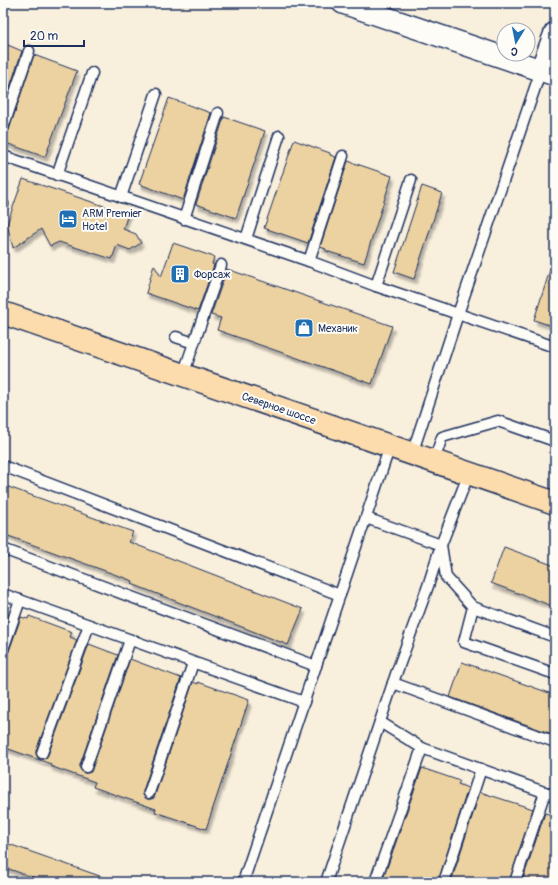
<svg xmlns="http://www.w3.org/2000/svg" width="558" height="885" font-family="Pangolin,sans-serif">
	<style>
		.building { fill: #edd2a1; stroke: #1b2f5e; filter: url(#shadow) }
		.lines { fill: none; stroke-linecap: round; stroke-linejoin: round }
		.lane-casing { stroke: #1b2f5e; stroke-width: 13 }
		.street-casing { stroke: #1b2f5e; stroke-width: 24 }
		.primary-casing { stroke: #1b2f5e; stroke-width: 25 }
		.lane { stroke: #fdfcf7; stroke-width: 10 }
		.street { stroke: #fdfcf7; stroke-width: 21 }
		.primary { stroke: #fcdcac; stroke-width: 22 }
		.labels { text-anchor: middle; stroke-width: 4; stroke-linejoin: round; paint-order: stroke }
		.poi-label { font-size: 11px; fill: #1b2f5e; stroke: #fdfcf7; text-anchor: start }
		.street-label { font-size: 11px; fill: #1b2f5e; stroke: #fdfcf7 }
	</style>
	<defs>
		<filter id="shadow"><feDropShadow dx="2.5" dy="4.5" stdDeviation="1" flood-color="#0004"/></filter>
	</defs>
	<rect width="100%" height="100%" fill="#f8efdd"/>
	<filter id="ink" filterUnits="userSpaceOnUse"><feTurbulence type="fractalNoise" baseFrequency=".025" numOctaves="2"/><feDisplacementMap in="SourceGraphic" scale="8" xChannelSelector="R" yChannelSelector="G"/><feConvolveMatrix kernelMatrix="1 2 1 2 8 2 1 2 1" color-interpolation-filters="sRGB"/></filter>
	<g filter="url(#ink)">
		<g class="building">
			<path d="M3,43L22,51L3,108Z"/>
			<path d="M34,55L77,71L45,157L3,142V134L7,133L9,130Z"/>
			<path d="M169,98L211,113L183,200L139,184Z"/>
			<path d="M224,117L265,131L236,218L196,204Z"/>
			<path d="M294,140L330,153V155L336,157L308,243L264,228Z"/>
			<path d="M348,161L392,176L364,263L326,251V249L320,247Z"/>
			<path d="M23,179L128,214L123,229L136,234L141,243L130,250L117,245L112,259L59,242L50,246L41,229L13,248L7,224Z"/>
			<path d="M422,186L442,193L414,279L394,272Z"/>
			<path d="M173,243L214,257L212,264L214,265L198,311L146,293L154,265L161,277Z"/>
			<path d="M552,264L555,265V327L534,320Z"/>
			<path d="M227,269L392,326L372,384L217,330L221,318L211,315Z"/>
			<path d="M3,485L133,532L129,542L303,609L288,645L132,584L133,581L3,534Z"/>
			<path d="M504,547L555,566V607L491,583Z"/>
			<path d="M29,616L72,632L70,637L77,640L36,751V754L39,759H43L46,758L48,755L89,644L118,655L80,765V769L84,773H88L91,772L92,769L130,659L181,678L143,791V795L147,799H151L154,798L155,795L193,682L198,684V682L249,700L206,829L155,812L156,809L93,787L95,782L50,766L51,764L3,747V655L7,654L9,651L21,617L28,619Z"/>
			<path d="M462,662L555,695V735L450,697Z"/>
			<path d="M422,768L460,781L458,784L468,788L438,882H382Z"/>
			<path d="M480,792L533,809L509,882H451Z"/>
			<path d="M545,813L555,816V882H522Z"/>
			<path d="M3,842L111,880L110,882H47L3,867Z"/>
		</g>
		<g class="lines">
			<defs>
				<g id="lane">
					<path d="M3,128L29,51"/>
					<path d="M3,156L309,261L376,286L555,347"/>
					<path d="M57,175L92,73"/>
					<path d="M121,197L156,94"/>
					<path d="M3,205V204"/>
					<path d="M184,219L218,113"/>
					<path d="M246,239L279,136"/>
					<path d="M309,261L343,156"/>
					<path d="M376,286L411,180"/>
					<path d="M176,337L194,343L183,375"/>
					<path d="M194,343L221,265"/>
					<path d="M412,454L458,314L541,70"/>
					<path d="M434,461L442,437L498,421L555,441"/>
					<path d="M3,466L340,595"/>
					<path d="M366,518L441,545L446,577L473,607L555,637"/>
					<path d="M3,549L316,666"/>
					<path d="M3,594L304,702"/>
					<path d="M473,607L464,642L555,674"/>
					<path d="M3,649L20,600"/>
					<path d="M393,683L555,742"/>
					<path d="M380,722L422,748L555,796"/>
					<path d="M42,753L89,625"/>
					<path d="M86,767L130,640"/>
					<path d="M149,793L193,663"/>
					<path d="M243,882L390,446"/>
					<path d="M326,882L396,674L428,586L441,545L469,473"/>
					<path d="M375,882L422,748"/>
					<path d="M444,882L481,769"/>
					<path d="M515,882L545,792"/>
				</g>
				<g id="street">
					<path d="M343,3L555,75"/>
					<path d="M541,70L555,33"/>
				</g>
				<path id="primary" d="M3,313L555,503"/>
			</defs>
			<use href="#lane" class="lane-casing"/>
			<use href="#street" class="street-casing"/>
			<use href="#primary" class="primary-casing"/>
			<use href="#lane" class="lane"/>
			<use href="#street" class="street"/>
			<use href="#primary" class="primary"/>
		</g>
	</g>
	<defs>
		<symbol id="hotel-square" viewBox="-11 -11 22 22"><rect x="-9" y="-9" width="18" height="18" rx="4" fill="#1f6fb2" stroke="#fdfcf7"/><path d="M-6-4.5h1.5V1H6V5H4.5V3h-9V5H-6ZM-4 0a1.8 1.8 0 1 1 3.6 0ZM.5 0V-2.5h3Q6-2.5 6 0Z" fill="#fff"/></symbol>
		<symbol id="building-square" viewBox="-11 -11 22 22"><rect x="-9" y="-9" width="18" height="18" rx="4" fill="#1f6fb2" stroke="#fdfcf7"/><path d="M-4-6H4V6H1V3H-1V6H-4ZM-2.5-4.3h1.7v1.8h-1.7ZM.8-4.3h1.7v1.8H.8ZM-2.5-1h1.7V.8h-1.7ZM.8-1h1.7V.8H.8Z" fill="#fff"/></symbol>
		<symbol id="shop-square" viewBox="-11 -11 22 22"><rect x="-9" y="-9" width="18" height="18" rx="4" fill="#1f6fb2" stroke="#fdfcf7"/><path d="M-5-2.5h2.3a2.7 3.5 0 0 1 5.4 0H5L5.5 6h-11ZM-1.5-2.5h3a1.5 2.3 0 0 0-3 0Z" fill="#fff"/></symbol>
	</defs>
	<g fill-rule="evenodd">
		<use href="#hotel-square" x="57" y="208" width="22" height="22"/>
		<use href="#building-square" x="169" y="263" width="22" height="22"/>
		<use href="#shop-square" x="293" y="317" width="22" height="22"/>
	</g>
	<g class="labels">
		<g class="poi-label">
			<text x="82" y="217">ARM Premier<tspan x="82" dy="13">Hotel</tspan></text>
			<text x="194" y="278">Форсаж</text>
			<text x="318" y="332">Механик</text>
		</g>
		<g class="street-label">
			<text transform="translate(279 408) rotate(19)" y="4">Северное шоссе</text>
		</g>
	</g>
	<rect width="558" height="885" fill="none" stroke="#fdfcf7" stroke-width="16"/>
	<rect x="8" y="8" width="542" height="869" fill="none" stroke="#1b2f5e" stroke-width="1.5" filter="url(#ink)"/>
	<g transform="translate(516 42) rotate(190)"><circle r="19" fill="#fdfcf7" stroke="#a3aaba"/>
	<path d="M0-3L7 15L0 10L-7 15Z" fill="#1f6fb2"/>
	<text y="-6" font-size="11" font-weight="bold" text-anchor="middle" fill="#1b2f5e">С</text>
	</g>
	<path d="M24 40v6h60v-6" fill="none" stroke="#1b2f5e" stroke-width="2"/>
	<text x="30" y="40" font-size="12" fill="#1b2f5e" stroke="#fdfcf7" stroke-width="3" paint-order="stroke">20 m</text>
</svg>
